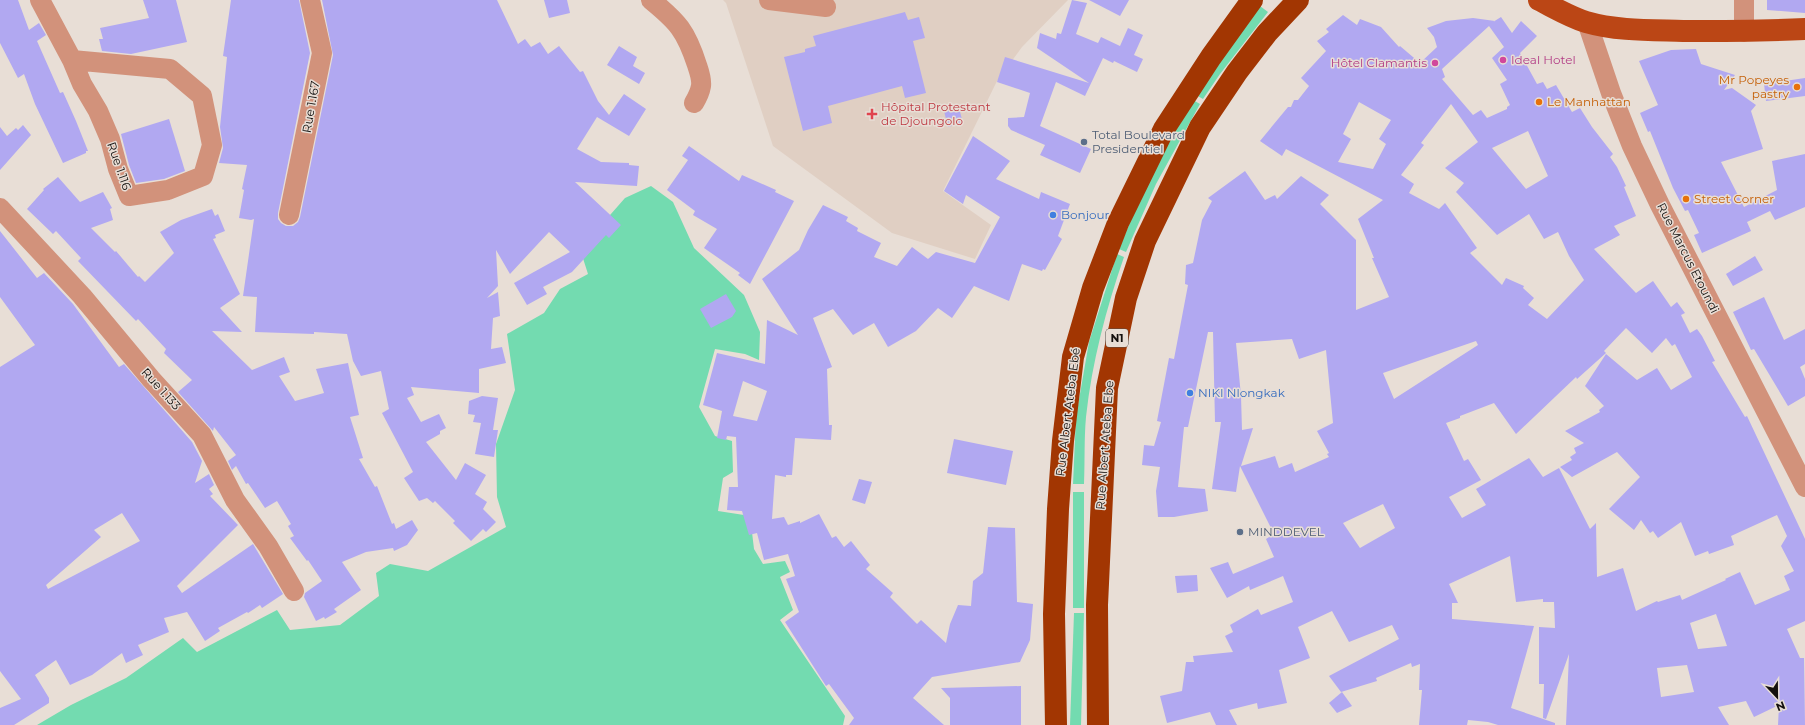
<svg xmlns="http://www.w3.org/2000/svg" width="1805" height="725" font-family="Montserrat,sans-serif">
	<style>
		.built { fill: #e0cfc3 }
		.green { fill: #73dbb0 }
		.building { fill: #b1a8f1; fill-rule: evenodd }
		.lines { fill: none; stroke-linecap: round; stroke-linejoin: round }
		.minor { stroke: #d2927b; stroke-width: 20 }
		.major { stroke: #bb4615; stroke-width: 22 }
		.highway { stroke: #a23602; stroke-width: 22 }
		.hotel-dot { fill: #d1479c; stroke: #e8ded6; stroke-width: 1.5 }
		.food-dot { fill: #e8710a; stroke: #e8ded6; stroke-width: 1.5 }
		.health-dot { fill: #e0444e; stroke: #e8ded6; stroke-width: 1.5 }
		.service-dot { fill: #5c6f8a; stroke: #e8ded6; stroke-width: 1.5 }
		.shop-dot { fill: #3f7fe0; stroke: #e8ded6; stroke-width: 1.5 }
		.labels { text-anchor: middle; stroke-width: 3; stroke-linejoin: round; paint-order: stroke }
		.shield { fill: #e8ded6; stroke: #544e4a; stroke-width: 1 }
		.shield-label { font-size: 11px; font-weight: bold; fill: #14100e }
		.hotel-label { font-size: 12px; fill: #b23c85; stroke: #e8ded6; text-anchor: start }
		.food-label { font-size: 12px; fill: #c56008; stroke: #e8ded6; text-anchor: start }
		.street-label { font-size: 12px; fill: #14100e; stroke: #e8ded6 }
		.health-label { font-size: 12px; fill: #be3a42; stroke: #e8ded6; text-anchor: start }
		.service-label { font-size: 12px; fill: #4e5e75; stroke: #e8ded6; text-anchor: start }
		.shop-label { font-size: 12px; fill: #366cbe; stroke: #e8ded6; text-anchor: start }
	</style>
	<rect width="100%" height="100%" fill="#e8ded6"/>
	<path class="built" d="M723,0H1068L1022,47L997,81L943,191L991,225L975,259L892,233L773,146L726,3Z"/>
	<g class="green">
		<path d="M1260,6L1268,12L1220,74L1203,99L1196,95Z"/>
		<path d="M1193,100L1200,104L1156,184L1126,252L1119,249C1139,198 1165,148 1193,100Z"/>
		<path d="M651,186L673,202L694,248L744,295L760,332L759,360L745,354L715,349L699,407L715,436L732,441L733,472L723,478L718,511L744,515L751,524L754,549L763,564L785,561L790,572L780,577L793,610L780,620L845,716L843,725H37L71,705L126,678L183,638L197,652L277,610L290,630L340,625L379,596L376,573L390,564L428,571L506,527L497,497L496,444L515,390L507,334L544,313L560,289L588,274L581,252L589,239L625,198Z"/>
		<path d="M1117,254L1124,257C1106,309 1092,362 1086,417C1084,439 1085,462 1084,484H1073L1076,417L1089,342Z"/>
		<rect x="1073" y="492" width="11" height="116"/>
		<path d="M1074,613H1084L1081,725H1070Z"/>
	</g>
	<g class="building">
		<path d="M0,0H18L29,30L39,23L46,35L37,41L60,93L63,92L76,121L88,151H86V153L63,163L35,104L24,74L18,78L0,43Z"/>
		<path d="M143,0H176L187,42L131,54L102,51L99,39H103L100,28L149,18Z"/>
		<path d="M231,0H299L310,53L278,213V219L281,223L286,226H293L298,222L300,217L333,55L322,0H497L518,44L525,39L531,47L540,42L548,54L559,46L580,72L583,71L598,101L609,115L624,94L646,109L629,136L597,117L577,149L601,162L629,163V165L639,166L637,186L575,182L621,225L609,238L606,235L572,272L543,287L547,294L527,305L514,283L570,252L549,232L510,274L496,250L498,286L487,298L498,292L500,316L493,318L491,349L502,347L506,363L479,369V393L411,387L414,395L407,398L421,422L439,414L446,428L440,431V434L426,442L456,480L465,463L486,475L475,494L487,502L483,509L496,522L486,532L483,529L471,541L453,523L455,521L435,501L433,503L427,498L419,501L404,478L413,472L382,413L389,409L381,371L361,376L353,361L347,334L314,332V334L255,332L257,297L243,296L254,219L251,220L239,218L244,190L242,189L247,165L219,163L223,148L220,127L227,57L223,56Z"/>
		<path d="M544,0H567L570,13L549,18Z"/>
		<path d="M1072,0L1087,3L1076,34L1098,43L1101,37L1120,46L1128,28L1143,35L1134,55L1143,59L1137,72L1114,61L1113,63L1103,58L1085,96L1056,82L1040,126L1091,149L1080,173L1040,155L1045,145L1011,130L1008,126V118L1024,117L1030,93L997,82L1005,57L1089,83L1037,48L1040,33L1056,39L1057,33L1061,34Z"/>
		<path d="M1089,0H1129L1120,16Z"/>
		<path d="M1767,0H1805V13L1767,10Z"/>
		<path d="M905,12L908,20L919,17L925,38L913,41L926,93L905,98L902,86L828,106L832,123L803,131L784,57L805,52V49L816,46L813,36Z"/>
		<path d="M1343,15L1357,25L1360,19L1381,27L1399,47L1400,46L1420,63L1437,47L1434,37L1427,28L1446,21L1473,18L1495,21L1493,22L1501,17L1512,33L1521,21L1537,36L1520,53L1537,84L1543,82L1547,89L1556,85L1572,112L1580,108L1592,127L1613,154L1610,157L1617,167L1626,186L1624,187L1636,216L1614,226L1620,235L1594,249L1636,293L1653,281L1671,307L1677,302L1685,313L1681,315L1690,333L1697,329L1702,336L1715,361L1712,362L1745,417L1747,416L1805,539V621L1787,629L1800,658H1804L1805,725H1778L1779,705L1754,717L1746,701L1718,707L1729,725H1566L1569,654L1546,719L1543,718L1544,684H1539V627L1555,628L1554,602H1543V599L1516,602L1510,556L1449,584L1458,603H1452V619L1534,626L1511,708L1555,723V725H1498L1488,722L1468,720L1467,725H1419L1422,690H1419L1420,664L1412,667L1411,663L1376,678L1377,681L1341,692L1329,676L1399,639L1392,625L1349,642L1332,611L1298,627L1310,658L1279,670L1287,703L1258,709L1257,703L1229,710L1237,725H1216L1210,712L1167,723L1160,696L1182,691L1186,662H1194L1193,656L1233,652L1225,636L1233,632L1230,625L1258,609L1261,615L1293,602L1283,576L1250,590L1249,586L1227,598L1210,568L1228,562L1233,574L1274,557L1266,539L1274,534L1240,466L1236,492L1212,489L1221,422H1215L1213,332H1208L1188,427H1184L1178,487L1205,489L1208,511L1174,517H1158L1156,491L1160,467L1142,465L1144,445L1154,446L1161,422L1157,421L1169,358L1174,359L1188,285L1185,284L1186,265L1193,263L1202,220L1212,201L1208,198L1245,171L1265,200L1275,195L1277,199L1301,176L1329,195L1320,204L1356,240V310L1389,297L1372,258H1374L1358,219L1383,200L1286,149L1282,156L1260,141L1288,107H1291L1294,100H1298L1309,86L1301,78L1326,51L1317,41L1329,32L1326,29ZM1489,26L1504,47L1492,58L1507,80L1500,84L1510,105L1507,107V109L1487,118L1481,110L1473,115L1442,79L1445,77L1442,69ZM1359,102L1391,120L1379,139L1386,144L1373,169L1338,162L1351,139L1343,134ZM1451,104L1478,142L1445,168L1464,183L1456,192L1497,235L1529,214L1544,239L1558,232L1569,256L1584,280L1547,319L1528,305L1534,298L1523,288L1524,286L1506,278L1502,285L1470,253L1477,248L1445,203L1439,209L1409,193L1414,184L1401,175L1424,145L1421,143ZM1528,131L1548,176L1526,189L1492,148ZM1626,328L1652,353L1666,338L1672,346L1675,344L1692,377L1671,390L1657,368L1637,380L1606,354L1585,386L1604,406L1599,410L1600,412L1565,431L1584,443L1574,448L1576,453L1570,457L1572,460L1560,467L1572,477L1617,452L1640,477L1609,509L1634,530L1641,520L1650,533L1653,531L1658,538L1681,522L1695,556L1708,551L1709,554L1734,545L1731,536L1777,515L1787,536L1781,546L1794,571L1784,576L1790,590L1755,605L1740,572L1725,579L1726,580L1682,600L1680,595L1658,602L1657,601L1636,611L1623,568L1597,577L1596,523L1590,529L1559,468L1543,477L1529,458L1476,489L1486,505L1462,518L1449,497L1481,480L1468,459L1464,461L1446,423L1460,418V416L1494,403L1516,434L1576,377L1577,379L1606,353L1604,351ZM1292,339L1299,359L1326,350L1333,423L1317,431L1329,453L1327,454L1329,457L1295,472L1292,463L1279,468L1275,456L1241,466L1253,428L1242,430L1241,396L1236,343ZM1476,341L1478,345L1394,399L1383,373ZM1383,504L1395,528L1360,548L1343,523ZM1716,614L1727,646L1698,649L1690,623ZM1687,665L1694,692L1661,697L1657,668Z"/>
		<path d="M619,46L637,57L633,66L645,73L639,84L607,65Z"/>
		<path d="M1696,49L1701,64L1735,75L1724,90L1732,88L1756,105L1751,111L1763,149L1721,162L1744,207L1777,190L1772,161L1805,154V207L1775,220L1770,211L1747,222L1751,231L1702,253L1694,235L1699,233L1688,210L1685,211L1673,188L1650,131L1648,132L1640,113L1658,105L1639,61L1671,50Z"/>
		<path d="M1805,78V96L1766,101L1764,84Z"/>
		<path d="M959,108L963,123L948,127L944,111Z"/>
		<path d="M169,119L185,171L164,179L136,183L129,165L121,134Z"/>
		<path d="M23,125L31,135L0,170V127L7,136L16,128L18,130Z"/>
		<path d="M973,136L1010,161L996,179L1039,199L1041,192L1070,204L1058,236L1062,239L1045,270L1043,269L1042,271L1022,264L1009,301L974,286L952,318L938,308L916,331L888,347L874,323L853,335L833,309L813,318L832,367L827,369L829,425H832L831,440L795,438L792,475H786V477L775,475L772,519L784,517L788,525L800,521V523L819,514L832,538L836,536L844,547L851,541L870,565L866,569L893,593L890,597L917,624L921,620L946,643L950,624L958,605L971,606L973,581L983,573L988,527L1015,528L1017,602L1033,604L1030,640L1020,662L932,677L913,698L944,725H849L854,718L829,684L826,686L785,622L799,612L786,579L795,576L788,554L764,560L757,533L749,535L742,511L727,510L729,487H738L736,437L727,436L726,440L717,438L722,411L703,405L717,353L765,364L767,320L798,335L762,279L799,250L808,230L823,205L848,217L846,221L858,228L857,231L881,243L874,257L897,266L912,247L928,259L936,252L975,263L1000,217L966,195L963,204L944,191ZM743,381L767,391L757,421L733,416Z"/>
		<path d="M689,146L739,181L742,175L776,190L775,192L794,201L750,284L738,275L740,273L704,248L717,229L693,215L695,211L667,190L688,160L682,156Z"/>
		<path d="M58,177L80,202L103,192L112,208L110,209L113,220L91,228L115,252L116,251L138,277L139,276L145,282L174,253L160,232L181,220L212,209L215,216L218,214L225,231L215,235L216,238L213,239L240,294L220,308L242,332L212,331L252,370L284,357L290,372L279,376L295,401L324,393L316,369L348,363L359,415L350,417L363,458L359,459L375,487L377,486L392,524L394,523L396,529L412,520L418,530L407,545L394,551L393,548L366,552L342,562L361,590L334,609L337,612L325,619L324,617L316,621L304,597L305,593L322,581L308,560L307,561L290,538L294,536L288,526L291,524L277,501L265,508L248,483L246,484L236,466L232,470L228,461L236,455L214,427L213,431L178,392L192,380L164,353L166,349L138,319L136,321L78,261L81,258L56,231L53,234L27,209L44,190L43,189Z"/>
		<path d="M0,231L37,278L44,273L73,304L119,367L124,364L192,442L202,461L195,483L209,474L214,485L209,489L213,494L210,496L238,525L177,586L182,593L253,544L283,594L262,608L260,605L248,613L247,612L218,628L220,631L205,641L187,612L164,618L169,632L138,645L143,655L126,663L122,653L92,675L70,685L56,660L35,675L49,698V703L14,725H0V708L21,699L0,671V367L35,345L0,297ZM122,513L140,541L48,589L46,585L101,537L94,530Z"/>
		<path d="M1755,256L1763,270L1733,286L1726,274Z"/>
		<path d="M726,294L736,311L732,317L711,328L700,309Z"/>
		<path d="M1764,297L1784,340L1805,329V364L1800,367L1805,379V396L1788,406L1754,349L1751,350L1733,312Z"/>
		<path d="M482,396L498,398L493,430H498L494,457L475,454L481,423L473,422L475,415L468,414L469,401Z"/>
		<path d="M954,439L1013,451L1006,485L947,473Z"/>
		<path d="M859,479L872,482L865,504L852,500Z"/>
		<path d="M1197,575L1198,591L1177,593L1175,576Z"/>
		<path d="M1021,686V725H950V698L941,688Z"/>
		<path d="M1342,692L1352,706L1337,713L1329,703Z"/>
	</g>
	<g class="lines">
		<g class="minor">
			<path d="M40,0L72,60L82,84L98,111L110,139L118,169L129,196L168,190L203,176L212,145L202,96L170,69L72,60"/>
			<path d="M651,0C678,22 686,31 697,65C699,71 702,79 701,86C700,92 697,98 694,103"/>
			<path d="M769,0L826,7"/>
			<path d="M1587,22L1611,93L1632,146L1660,205L1805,487"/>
			<path d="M1744,32V0"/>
			<path d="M0,208L82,296L151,379L202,435L235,500L268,546L294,591"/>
			<path d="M289,215L322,53L310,0"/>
		</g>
		<path class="major" d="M1539,0C1555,8 1570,17 1586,22C1617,31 1652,30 1683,31C1724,31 1764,31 1805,29"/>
		<g class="highway">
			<path d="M1056,725L1054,614L1058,509L1063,441L1073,357L1093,288L1118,223L1164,129L1211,57L1252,0"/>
			<path d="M1098,725L1097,605L1107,388L1126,298L1145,241L1200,127L1237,72L1267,33L1298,0"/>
		</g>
	</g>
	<g class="hotel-dot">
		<circle cx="1503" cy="60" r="4"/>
		<circle cx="1435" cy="63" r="4"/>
	</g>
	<g class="food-dot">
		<circle cx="1797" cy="87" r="4"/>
		<circle cx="1539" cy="102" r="4"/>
		<circle cx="1686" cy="199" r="4"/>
	</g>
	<path class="health-dot" d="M870 108h4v4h4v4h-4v4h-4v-4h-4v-4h4z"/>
	<g class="service-dot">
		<circle cx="1084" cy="142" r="4"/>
		<circle cx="1240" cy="532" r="4"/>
	</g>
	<g class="shop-dot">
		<circle cx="1053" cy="215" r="4"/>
		<circle cx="1190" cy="393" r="4"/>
	</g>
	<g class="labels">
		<rect class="shield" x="1106" y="329" width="22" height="18" rx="3"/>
		<g class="shield-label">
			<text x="1117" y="342">N1</text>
		</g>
		<g class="hotel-label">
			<text x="1511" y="64">Ideal Hotel</text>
			<text x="1427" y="67" text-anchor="end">Hôtel Clamantis</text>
		</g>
		<g class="food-label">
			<text x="1789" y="84" text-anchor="end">Mr Popeyes<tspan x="1789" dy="14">pastry</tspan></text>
			<text x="1547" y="106">Le Manhattan</text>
			<text x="1694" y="203">Street Corner</text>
		</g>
		<g class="street-label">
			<text transform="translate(311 107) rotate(-80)" y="4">Rue 1.167</text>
			<text transform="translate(119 166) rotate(71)" y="4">Rue 1.116</text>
			<text transform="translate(1688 258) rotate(63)" y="4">Rue Marcus Etoundi</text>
			<text transform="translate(161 389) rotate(48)" y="4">Rue 1.133</text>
			<text transform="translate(1068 412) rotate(-83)" y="4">Rue Albert Ateba Ebé</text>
			<text transform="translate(1105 445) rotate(-86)" y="4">Rue Albert Ateba Ebe</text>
		</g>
		<g class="health-label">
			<text x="881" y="111">Hôpital Protestant<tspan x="881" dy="14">de Djoungolo</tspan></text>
		</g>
		<g class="service-label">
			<text x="1092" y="139">Total Boulevard<tspan x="1092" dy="14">Presidentiel</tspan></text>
			<text x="1248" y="536">MINDDEVEL</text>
		</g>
		<g class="shop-label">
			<text x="1061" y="219">Bonjour</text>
			<text x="1198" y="397">NIKI Nlongkak</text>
		</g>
	</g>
	<g transform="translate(1777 697) rotate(158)" stroke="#e8ded6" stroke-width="3" paint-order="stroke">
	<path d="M0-3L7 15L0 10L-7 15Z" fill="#14100e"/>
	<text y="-6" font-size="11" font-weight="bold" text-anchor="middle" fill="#14100e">N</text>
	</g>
</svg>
